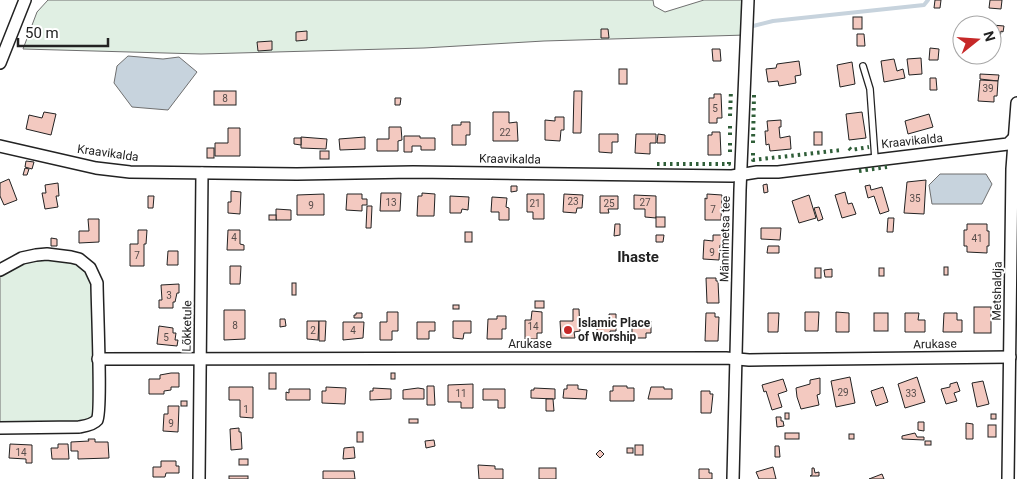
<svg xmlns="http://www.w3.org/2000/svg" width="1017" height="479" font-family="Roboto,sans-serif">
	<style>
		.green { fill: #e0efe3; stroke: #6f6f6f }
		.water { fill: #c7d3dd; stroke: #6f6f6f }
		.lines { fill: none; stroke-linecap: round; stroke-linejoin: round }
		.stream { stroke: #c7d3dd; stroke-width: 4 }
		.building { fill: #f3c9c0; stroke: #222 }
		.lane-casing { stroke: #222; stroke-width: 8 }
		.street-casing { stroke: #222; stroke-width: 14 }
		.lane { stroke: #fff; stroke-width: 5.5 }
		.street { stroke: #fff; stroke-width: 11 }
		.hedge { stroke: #2f5e38; stroke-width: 4; stroke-dasharray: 2.5 4; stroke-linecap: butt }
		.poi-dot { fill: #c62828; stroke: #fff; stroke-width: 2 }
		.labels { text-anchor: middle; stroke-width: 4; stroke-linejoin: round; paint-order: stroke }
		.number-label { font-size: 10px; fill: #564c4a }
		.street-label { font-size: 12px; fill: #222; stroke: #fff }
		.poi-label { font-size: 12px; font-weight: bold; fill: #222; stroke: #fff; text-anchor: start }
		.quarter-label { font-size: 15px; font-weight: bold; fill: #222; stroke: #fff }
	</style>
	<rect width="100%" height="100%" fill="#fff"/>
	<g class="green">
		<path d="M48,0H653L654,6L665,12L704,0H747L746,35L544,41L424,48L201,54L23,49L37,12Z"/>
		<path d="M40,257L74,260L93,279L95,414L90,421L0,425V272Z"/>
	</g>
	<g class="water">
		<path d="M128,56L163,59L179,57L197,72L168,110L132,107L114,83L117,66Z"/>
		<path d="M940,174H986L992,184L982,204H932L929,185Z"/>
	</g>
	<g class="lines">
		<path class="stream" d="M753,26L773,21L924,5L928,0"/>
	</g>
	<g class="building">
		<path d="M935,0H941L940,8H934Z"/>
		<path d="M990,0H1002L1001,9L989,8Z"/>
		<rect x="853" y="17" width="9" height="12"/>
		<path d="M992,25L1004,26L1003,32L1001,31L999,46H995L994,54H992Z"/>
		<path d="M601,29H608L609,38H601Z"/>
		<path d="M307,31V40L296,41V32Z"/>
		<path d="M857,34H864L865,46H857Z"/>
		<path d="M272,41V50L258,51L257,42Z"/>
		<path d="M930,48L939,49L938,60H929Z"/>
		<path d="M712,49H720L721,61H713Z"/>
		<path d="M921,58L922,74L909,75L907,59Z"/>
		<path d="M894,59L897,71L903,69L905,78L884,82L881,61Z"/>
		<path d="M799,61L801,75L795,76L796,83L779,86L778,81L768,82L766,69L776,68L777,64Z"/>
		<path d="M852,62L855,84L840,87L837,65Z"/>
		<rect x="619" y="69" width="8" height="15"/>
		<path d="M980,74L999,75L998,81L980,79Z"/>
		<path d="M930,78H936L937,90H930Z"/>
		<path d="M980,80L998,81L997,96H994V102L978,101Z"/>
		<rect x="214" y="91" width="22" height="14"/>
		<path d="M574,91H582L581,133H573Z"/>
		<path d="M714,94H721L722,118H717V123H709V98H714Z"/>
		<path d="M395,98H401L400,105H395Z"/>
		<path d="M44,112L56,114L51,135L26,129L29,115L42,118Z"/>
		<path d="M493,112H509V123L517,122L518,141H493Z"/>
		<path d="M862,112L866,138L849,140L846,114Z"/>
		<path d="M929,114L933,127L908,134L905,121Z"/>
		<path d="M555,117H564V130H561L560,141L545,140V120L555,121Z"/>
		<path d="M781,120V127H779L780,138L790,136L791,149L770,151L769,144L766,145L765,131H768L767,121Z"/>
		<path d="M461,122H470V135H466V145H452V125H461Z"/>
		<path d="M389,127H401L402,140L398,141V151H377V139H389Z"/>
		<path d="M228,128H240V156H215V143H228Z"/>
		<path d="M712,132H720L721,155H708V135H712Z"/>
		<rect x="814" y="132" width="8" height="13"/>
		<path d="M599,134H618V142H612V153L599,152Z"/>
		<path d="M636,134H656V143H650V154L635,153Z"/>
		<path d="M658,134L665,135V143H657Z"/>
		<path d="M404,136H420V138H435V150H421V146H412V152H404Z"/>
		<path d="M301,137L327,139L326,149L301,148Z"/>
		<path d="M365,137V149L340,150L339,139Z"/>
		<path d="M294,138H301V145L294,144Z"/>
		<rect x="207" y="148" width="7" height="10"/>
		<rect x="320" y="151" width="9" height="8"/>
		<path d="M26,161L34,162L32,169L25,167Z"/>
		<path d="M25,168L29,169L27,175H23Z"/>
		<path d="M9,179L17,200L4,205L0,196V183Z"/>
		<path d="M926,180L924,214L904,213L907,182Z"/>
		<path d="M58,183L59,196H56L58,207L45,209L42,193H46L45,185Z"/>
		<path d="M767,184L768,192L764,193L763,185Z"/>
		<path d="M870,185L871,190L882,187L889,211L880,214L874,196L868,198L865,186Z"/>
		<path d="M511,186H517V191L511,192Z"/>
		<path d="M231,191L241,192L240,214L228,213V202H231Z"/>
		<path d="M845,192L848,204L852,203L856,214L842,218L835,195Z"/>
		<path d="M381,193H401L400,211H380Z"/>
		<path d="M422,193L435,194L434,216H417L418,196H422Z"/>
		<path d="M324,194V215H297V195Z"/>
		<path d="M347,194H362V199H367V205H362V211L346,210Z"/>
		<path d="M527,194H544V219H533V212H527Z"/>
		<path d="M564,194L583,195L582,208H577L576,213L563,212Z"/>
		<path d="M707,194L722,195L721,220H705V198L707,199Z"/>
		<path d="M634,195L656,196V218L645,217V209H634Z"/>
		<path d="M809,195L816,218L799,223L792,201Z"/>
		<path d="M148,196H154L153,208H148Z"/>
		<path d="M450,196L469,197L468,210L462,209L461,213H450Z"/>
		<path d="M600,196H618V209H608L609,213H600Z"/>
		<path d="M492,197L507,198L506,207L509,208V220H499V212H491Z"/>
		<path d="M367,206H372L371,228H366Z"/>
		<path d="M819,207L823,219L818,221L814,208Z"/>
		<path d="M276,209L291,210V220H276Z"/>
		<rect x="269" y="215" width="7" height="5"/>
		<rect x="656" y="217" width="9" height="10"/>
		<path d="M888,218H894L893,232H887Z"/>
		<path d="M88,219H99V242L79,243V231H89Z"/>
		<path d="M615,224H620V235L614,236Z"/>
		<path d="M967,224H987V231H989V246H987V253L967,252V246H964V230H967Z"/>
		<path d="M761,228H781L780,240L761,239Z"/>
		<path d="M138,230H147L146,244H144V266H130V244H138Z"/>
		<path d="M228,230H240V244L244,245V250H227Z"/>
		<rect x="465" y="232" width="7" height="10"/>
		<path d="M656,235H664L663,242H656Z"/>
		<path d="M713,235H725V245H720L719,260L703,259L704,240L713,241Z"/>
		<path d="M51,238L57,239V246H51Z"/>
		<path d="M768,246H779V253H767Z"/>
		<path d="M168,251H178V265H167Z"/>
		<path d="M230,266H241L240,284H230Z"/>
		<rect x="944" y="267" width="4" height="8"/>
		<rect x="815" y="268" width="6" height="10"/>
		<rect x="879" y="268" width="5" height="8"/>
		<path d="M832,269V277H825L824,270Z"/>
		<path d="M706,278H716V281H718L719,303H707Z"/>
		<rect x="292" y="283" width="4" height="12"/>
		<path d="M179,284V293H177L175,302H173V308H159V300H162L161,285Z"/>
		<rect x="535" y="301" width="9" height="7"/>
		<rect x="453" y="305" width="6" height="4"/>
		<rect x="974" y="307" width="17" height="26"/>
		<path d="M573,309H579L580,331L574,332L575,338H561L560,321H573Z"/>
		<path d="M224,310H245V339L224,340Z"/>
		<path d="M532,311L542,312V333H537V339H525V320H531Z"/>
		<path d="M387,312H398V331H392V340H380V322H387Z"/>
		<path d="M805,312H819L818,331H805Z"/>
		<path d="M836,312L849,313V332H836Z"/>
		<path d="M356,313H362V318H354V315H356Z"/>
		<path d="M706,313H715V317H719L718,341H705Z"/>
		<path d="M768,313H779L778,332H768Z"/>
		<rect x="874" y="313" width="14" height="18"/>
		<path d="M905,313H919L918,320H925V332H905Z"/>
		<path d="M944,313H957V320H962V332H943Z"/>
		<path d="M609,314H616V331H610V339H597V320H610Z"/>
		<path d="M497,316H506V329H502V339H487L488,319H497Z"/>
		<path d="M280,319H285L286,326L280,327Z"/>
		<path d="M632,320L651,321V333H646V338H632Z"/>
		<path d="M307,321H319L318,340L307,339Z"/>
		<path d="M319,321H326L325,341H319Z"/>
		<path d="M453,321H471V333H464L463,339L453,338Z"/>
		<path d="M343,322H364L363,338L343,340Z"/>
		<path d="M417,322H435V331H429V339H417Z"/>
		<path d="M159,326L173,328V333H176L175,340H178L177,346L157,344Z"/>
		<path d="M171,373H179V387H171V390L164,391V394H149V379H160V375Z"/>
		<rect x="269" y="373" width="7" height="16"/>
		<rect x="391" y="373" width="4" height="6"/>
		<path d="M850,377L855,403L836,407L831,381Z"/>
		<path d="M917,377L925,402L905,408L898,384Z"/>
		<path d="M820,378V394L817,395L819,405L801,409L797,397L796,388L810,384V380Z"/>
		<path d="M783,379L787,391L778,394L782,407L772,410L766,391L764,392L762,385Z"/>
		<path d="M983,381L989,404L977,407L972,383Z"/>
		<path d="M957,382L960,391L954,393L957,401L946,404L941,389L950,387V384Z"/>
		<path d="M473,384V408H461V402H448V385Z"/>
		<path d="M567,385H578V389L587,390L586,399L563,398L564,389H567Z"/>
		<path d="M427,386H434L435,405H427Z"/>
		<path d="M613,386H627V388H634V401H610V391H613Z"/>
		<path d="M229,387H253V418L240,417V400H229Z"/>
		<path d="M326,387L346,388L345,404L322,403V391H326Z"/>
		<path d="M651,387H664V389H672V399H648Z"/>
		<path d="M883,387L888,402L876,406L871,391Z"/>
		<path d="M373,388L391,389V399L370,400V391H373Z"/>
		<path d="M418,388L424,389V399H403V390Z"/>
		<path d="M534,388L555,389V399L531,398V390H534Z"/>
		<path d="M289,389H310V400H286V392L289,393Z"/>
		<path d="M483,389H505V408H498V400H483Z"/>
		<path d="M701,391H710V394H713L711,413H701Z"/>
		<path d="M546,399H553L554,411H546Z"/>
		<rect x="181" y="401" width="6" height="5"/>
		<path d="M168,406H179L178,432L163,431L164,414H168Z"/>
		<rect x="785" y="413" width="4" height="6"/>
		<rect x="991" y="414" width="5" height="5"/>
		<path d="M776,417H781V421H783L784,426L777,427Z"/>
		<rect x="409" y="419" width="9" height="4"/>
		<path d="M918,422H924V431L918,430Z"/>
		<path d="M966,423L973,424V439H966Z"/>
		<rect x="988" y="425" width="8" height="12"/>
		<path d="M239,428V432H241L242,449L231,450L230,429Z"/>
		<rect x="357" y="432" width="6" height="10"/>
		<rect x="785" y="433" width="14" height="6"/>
		<path d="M915,433L917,437H924V440L902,439V436Z"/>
		<rect x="849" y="434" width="5" height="5"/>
		<path d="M88,439H95V442H108L109,458L78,459V451H71V442L89,441Z"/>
		<path d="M434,440L435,446L426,448L425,441Z"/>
		<rect x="925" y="441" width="6" height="4"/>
		<path d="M10,444L32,445V463H26V459L9,458Z"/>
		<path d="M58,444H68L69,459H52L51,448H58Z"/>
		<rect x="635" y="445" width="8" height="10"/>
		<path d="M775,446H779L780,457H775Z"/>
		<path d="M354,447L355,458L343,459L344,448Z"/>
		<rect x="627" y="448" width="6" height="5"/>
		<path d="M600,450L604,454L600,458L596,454Z"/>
		<rect x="239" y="459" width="9" height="6"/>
		<path d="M161,461H176V466H179V473H166L165,477H153V467H161Z"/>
		<path d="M478,465L495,466V469H503V479H479Z"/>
		<path d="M773,467L776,479H759L756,472Z"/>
		<rect x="539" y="468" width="17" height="11"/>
		<path d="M812,468H814L815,473L819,472V476H810L812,475Z"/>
		<path d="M699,469H709V473H712V479H699Z"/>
		<path d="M323,471H354L355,479H323Z"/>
		<path d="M882,474L884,479H869Z"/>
		<rect x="229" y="476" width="19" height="3"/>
	</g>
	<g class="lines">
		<defs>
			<path id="lane" d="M863,66L870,89L875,159"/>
			<g id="street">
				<path d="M0,63L25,0"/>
				<path d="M0,146L96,168L130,172L297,174L413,172L732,176L757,172H778L1008,144L1017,135"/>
				<path d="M0,270L22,258L36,255L47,254L71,257L79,259L90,268L97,283C97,301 102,412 97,420C93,425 84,426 79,427L0,428"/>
				<path d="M98,359L726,358L749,360L1010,357"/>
				<path d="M199,479L202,173"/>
				<path d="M733,479L740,190L748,0"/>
				<path d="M1008,479L1012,169L1017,103"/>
			</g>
		</defs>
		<use href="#lane" class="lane-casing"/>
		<use href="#street" class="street-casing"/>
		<use href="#lane" class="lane"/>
		<use href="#street" class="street"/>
		<g class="hedge">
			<path d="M730,116L731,90"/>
			<path d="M730,126V138"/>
			<path d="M730,143V155"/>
			<path d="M753,143L754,95"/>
			<path d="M849,148L851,150L869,147"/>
			<path d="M753,153V160L842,150"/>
			<path d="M657,164H729V162"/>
			<path d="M859,171L887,167"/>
		</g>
	</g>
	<circle class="poi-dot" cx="568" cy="330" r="5"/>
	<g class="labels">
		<g class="number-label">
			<text x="988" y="92">39</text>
			<text x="225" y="102">8</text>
			<text x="715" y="112">5</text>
			<text x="505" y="136">22</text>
			<text x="915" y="202">35</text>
			<text x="573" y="205">23</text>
			<text x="391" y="206">13</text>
			<text x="645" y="206">27</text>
			<text x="535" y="207">21</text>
			<text x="609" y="207">25</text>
			<text x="311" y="209">9</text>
			<text x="713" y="213">7</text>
			<text x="234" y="241">4</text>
			<text x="977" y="242">41</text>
			<text x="712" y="256">9</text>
			<text x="137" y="259">7</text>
			<text x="169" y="299">3</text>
			<text x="235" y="329">8</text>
			<text x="533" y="330">14</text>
			<text x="313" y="334">2</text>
			<text x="353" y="334">4</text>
			<text x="166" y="341">5</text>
			<text x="843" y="396">29</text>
			<text x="461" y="397">11</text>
			<text x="911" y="397">33</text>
			<text x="246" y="413">1</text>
			<text x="171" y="427">9</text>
			<text x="21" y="456">14</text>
		</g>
		<g class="street-label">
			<text transform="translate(912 141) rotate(-6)" y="4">Kraavikalda</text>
			<text transform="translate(108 153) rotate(8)" y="4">Kraavikalda</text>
			<text transform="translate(510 159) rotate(1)" y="4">Kraavikalda</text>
			<text transform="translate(725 239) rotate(-89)" y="4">Männimetsa tee</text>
			<text transform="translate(997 291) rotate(-89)" y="4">Metshaldja</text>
			<text transform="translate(187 326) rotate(-89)" y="4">Lõkketule</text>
			<text x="530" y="348">Arukase</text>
			<text transform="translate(935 344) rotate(-1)" y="4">Arukase</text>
		</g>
		<g class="poi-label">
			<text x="578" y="327">Islamic Place<tspan x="578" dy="14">of Worship</tspan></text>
		</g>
		<g class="quarter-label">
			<text x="638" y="262">Ihaste</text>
		</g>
	</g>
	<g transform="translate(977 40) rotate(73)"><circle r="24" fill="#ffffff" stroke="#a7a7a7"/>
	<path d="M0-4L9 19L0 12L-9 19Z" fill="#c62828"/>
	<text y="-8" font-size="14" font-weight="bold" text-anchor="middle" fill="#222222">N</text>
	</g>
	<path d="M18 38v8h90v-8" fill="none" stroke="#222222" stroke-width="2.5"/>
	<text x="25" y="38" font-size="15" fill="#222222" stroke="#ffffff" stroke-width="4" paint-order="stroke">50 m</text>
</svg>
